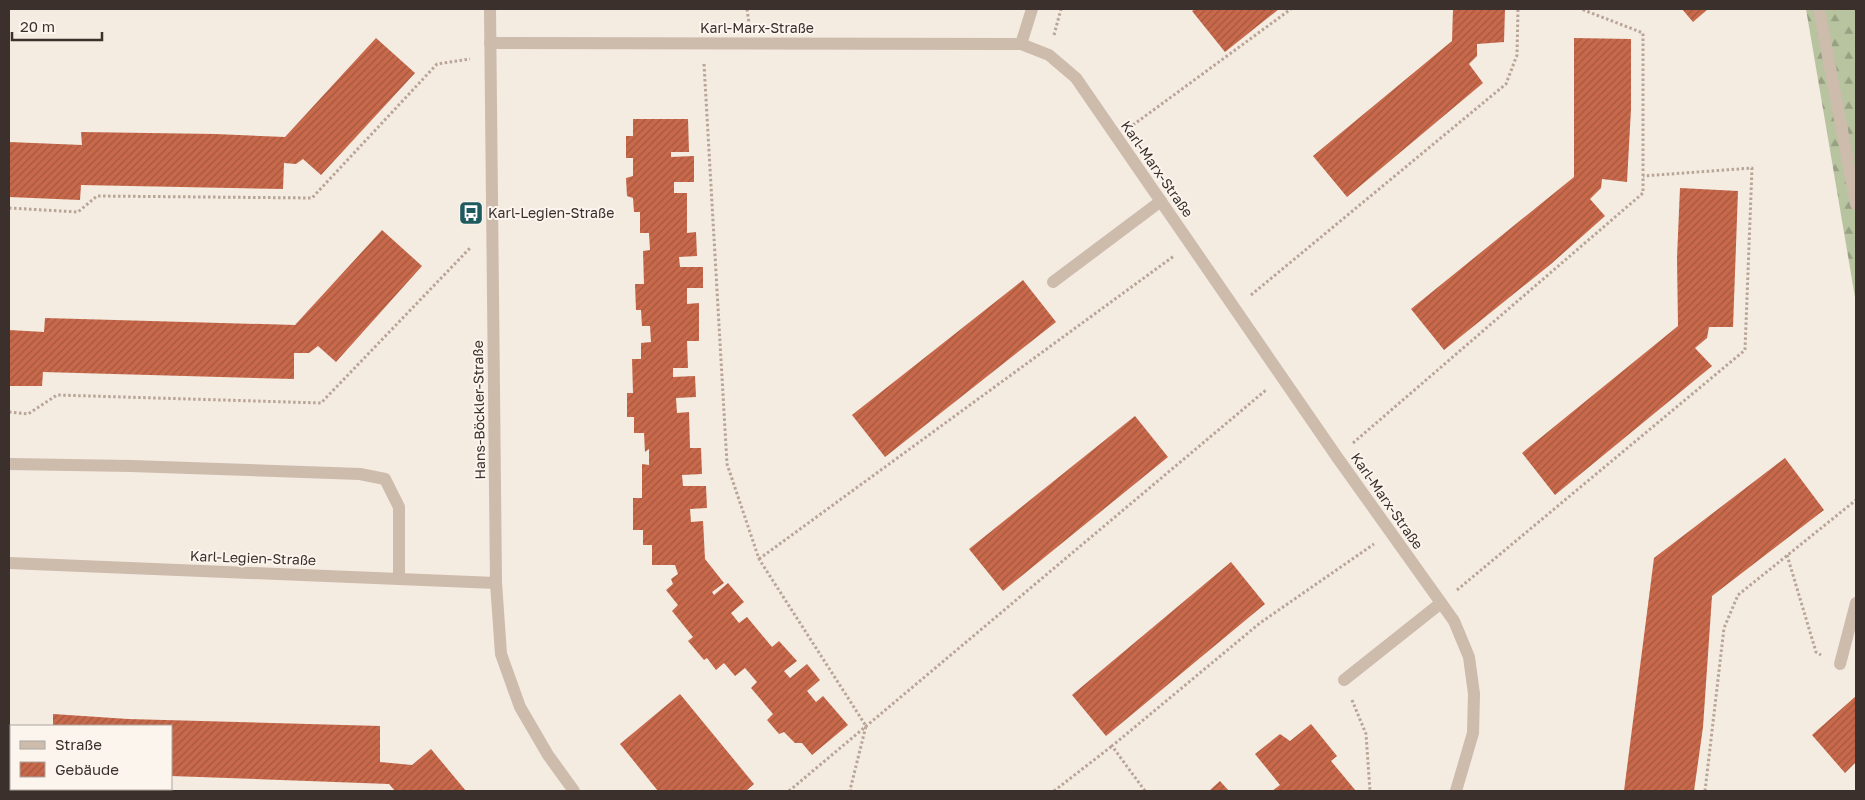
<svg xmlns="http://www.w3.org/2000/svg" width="1865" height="800" font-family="'Golos Text',sans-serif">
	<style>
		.forest { fill: url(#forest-firs) }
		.building { fill: url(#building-hatch) }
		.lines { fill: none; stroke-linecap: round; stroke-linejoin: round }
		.path { stroke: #b9a596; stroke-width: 3; stroke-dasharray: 2.5 2.5; stroke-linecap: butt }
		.minor { stroke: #cdbbac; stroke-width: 12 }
		.labels { text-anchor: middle; stroke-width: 4; stroke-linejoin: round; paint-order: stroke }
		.street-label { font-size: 14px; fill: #3b302b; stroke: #fbf5ee }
		.poi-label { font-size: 14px; fill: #3b302b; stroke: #fbf5ee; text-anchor: start }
	</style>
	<defs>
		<pattern id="forest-firs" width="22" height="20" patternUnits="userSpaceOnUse" patternTransform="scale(1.25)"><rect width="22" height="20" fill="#b8c4a0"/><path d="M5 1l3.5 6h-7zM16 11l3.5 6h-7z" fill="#97a083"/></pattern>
		<pattern id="building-hatch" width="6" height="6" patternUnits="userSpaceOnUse" patternTransform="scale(1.25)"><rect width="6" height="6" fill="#c8694b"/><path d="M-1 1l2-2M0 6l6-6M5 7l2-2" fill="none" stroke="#a4573f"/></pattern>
	</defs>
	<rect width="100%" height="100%" fill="#f4ebe1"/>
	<path class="forest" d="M1806,9H1856V303Z"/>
	<g class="building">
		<path d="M1195,9H1279L1225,52L1192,11Z"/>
		<path d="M1453,9H1505L1504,42L1477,44V56L1469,64L1483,83L1347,197L1313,156L1452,41Z"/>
		<path d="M1682,9H1708L1693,22Z"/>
		<path d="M376,38L415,73L321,175L303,159L296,164L284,163L283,189L81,185L80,200L9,197V142L82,145L81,132L215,134L285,137Z"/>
		<path d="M1574,38L1631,39V109L1627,182L1602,179L1601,188L1590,199L1605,216L1551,264L1444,350L1411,309L1574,177Z"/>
		<path d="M633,119H688L689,152H671V157L694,156V182H674V193H687V233L696,232L697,256L679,257L680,267H703V288H687V304L699,303V341H687L688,368H673V377L695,376L696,397L676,398L677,413L689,412L690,448H701L702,474L682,475L683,486H706L707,508L690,509L691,522L703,521L705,559L724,583L712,592L714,595L728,583L744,602L731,613L739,623L747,617L772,647L779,641L797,661L784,671L790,678L807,664L820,680L807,691L816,702L823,696L848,725L812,755L802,743H795L784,732L779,734L767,720L773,714L751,688L757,682L745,668L735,676L724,663L716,670L707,658L704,660L688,641L693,637L672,611L678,605L666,590L673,584L671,579L678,574L675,565H652V545H643V530H633V498H642V464L649,465V449L645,452L644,433H634V417H627V393H633L632,359H641V343L651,342L650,326H642L641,310H636L635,284H644L643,251L650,250L649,233H640V212H634L633,198L627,196L626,178L633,176V158H626V136H633Z"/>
		<path d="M1680,188L1738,191L1733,327H1709L1707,338L1695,348L1712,366L1555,495L1522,453L1678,326L1677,258Z"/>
		<path d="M382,230L422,266L336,362L318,346L309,353H294V379L43,372L42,386H9V330L44,332L45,318L295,325Z"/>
		<path d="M1023,280L1056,322L885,457L852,415Z"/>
		<path d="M1135,416L1168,457L1003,591L969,549Z"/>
		<path d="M1785,458L1824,510L1712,596L1703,727L1694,791H1624L1654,558Z"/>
		<path d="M1231,562L1265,604L1106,736L1072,695Z"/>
		<path d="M680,694L754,784L746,791H658L620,744Z"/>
		<path d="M1856,696V762L1845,773L1812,735Z"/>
		<path d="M53,714L128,719L380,726V762L412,765L431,749L466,791H395L389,784L171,776V726H53Z"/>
		<path d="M1311,724L1337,756L1331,761L1356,791H1272L1280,785L1255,754L1280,734L1290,741Z"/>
		<path d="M9,737H11V789H53V791L9,790Z"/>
		<path d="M1220,781L1229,791H1209Z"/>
	</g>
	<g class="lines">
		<g class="path">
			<path d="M747,9L749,23"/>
			<path d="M1054,35L1061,9"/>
			<path d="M704,64L727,464L759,559L866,726L850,790L851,791"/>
			<path d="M1133,125L1291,9"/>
			<path d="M9,208L78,212L97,196L312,198L437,64L470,59"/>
			<path d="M1251,295L1506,84L1517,55L1518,9"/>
			<path d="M9,412L28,414L57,395L321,403L471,247"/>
			<path d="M1353,443L1643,193V33L1581,9"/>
			<path d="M1787,555L1816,652L1821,655"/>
			<path d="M759,559L1174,256"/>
			<path d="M1457,590L1745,350L1752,168L1643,176"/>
			<path d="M1352,700L1366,734L1370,791"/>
			<path d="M789,791L1266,390"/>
			<path d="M1054,791L1112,746"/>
			<path d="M1145,791L1112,746L1260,623L1374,544"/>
			<path d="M1705,791L1724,628L1738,595L1856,500"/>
		</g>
		<g class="minor">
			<path d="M490,9L496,583L501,654L520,707L548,755L574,791"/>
			<path d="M1819,9L1856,204"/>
			<path d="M490,43L1021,44L1049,55L1076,78L1337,457L1454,621L1469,657L1474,694L1473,733L1456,791"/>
			<path d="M1021,44L1032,9"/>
			<path d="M1053,282L1161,201"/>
			<path d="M9,464L131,466L360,474L385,479L399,507V579"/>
			<path d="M9,563L496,583"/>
			<path d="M1840,664L1856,603"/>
			<path d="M1344,680L1441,603"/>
		</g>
	</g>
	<defs>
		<symbol id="bus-square" viewBox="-11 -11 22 22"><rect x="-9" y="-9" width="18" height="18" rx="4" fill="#1f5a5e" stroke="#fbf5ee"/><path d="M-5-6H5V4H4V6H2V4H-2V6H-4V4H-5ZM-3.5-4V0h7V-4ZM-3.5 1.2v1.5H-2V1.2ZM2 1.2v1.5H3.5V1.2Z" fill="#fff"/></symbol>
	</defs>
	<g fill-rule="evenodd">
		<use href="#bus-square" x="457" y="199" width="28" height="28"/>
	</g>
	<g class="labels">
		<g class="street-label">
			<text x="757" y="33">Karl-Marx-Straße</text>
			<text transform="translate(1157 169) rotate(55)" y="5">Karl-Marx-Straße</text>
			<text transform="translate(479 410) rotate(-91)" y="5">Hans-Böckler-Straße</text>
			<text transform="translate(1387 501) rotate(55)" y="5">Karl-Marx-Straße</text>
			<text transform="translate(253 558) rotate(2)" y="5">Karl-Legien-Straße</text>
		</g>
		<g class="poi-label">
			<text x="488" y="218">Karl-Legien-Straße</text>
		</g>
	</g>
	<rect width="1865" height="800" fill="none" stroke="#3b302b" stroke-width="20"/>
	<rect x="10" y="725" width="162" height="65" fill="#fbf5ee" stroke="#aea6a0"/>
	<rect x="20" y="741" width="25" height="8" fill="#cdbbac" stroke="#aea6a0"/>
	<text x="55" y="750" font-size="15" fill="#3b302b">Straße</text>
	<rect x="20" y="762" width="25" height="15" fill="url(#building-hatch)" stroke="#aea6a0"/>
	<text x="55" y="775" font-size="15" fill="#3b302b">Gebäude</text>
	<path d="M12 32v8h90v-8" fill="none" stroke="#3b302b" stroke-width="2.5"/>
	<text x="20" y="32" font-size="15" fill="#3b302b" stroke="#fbf5ee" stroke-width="4" paint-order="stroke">20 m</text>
</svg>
